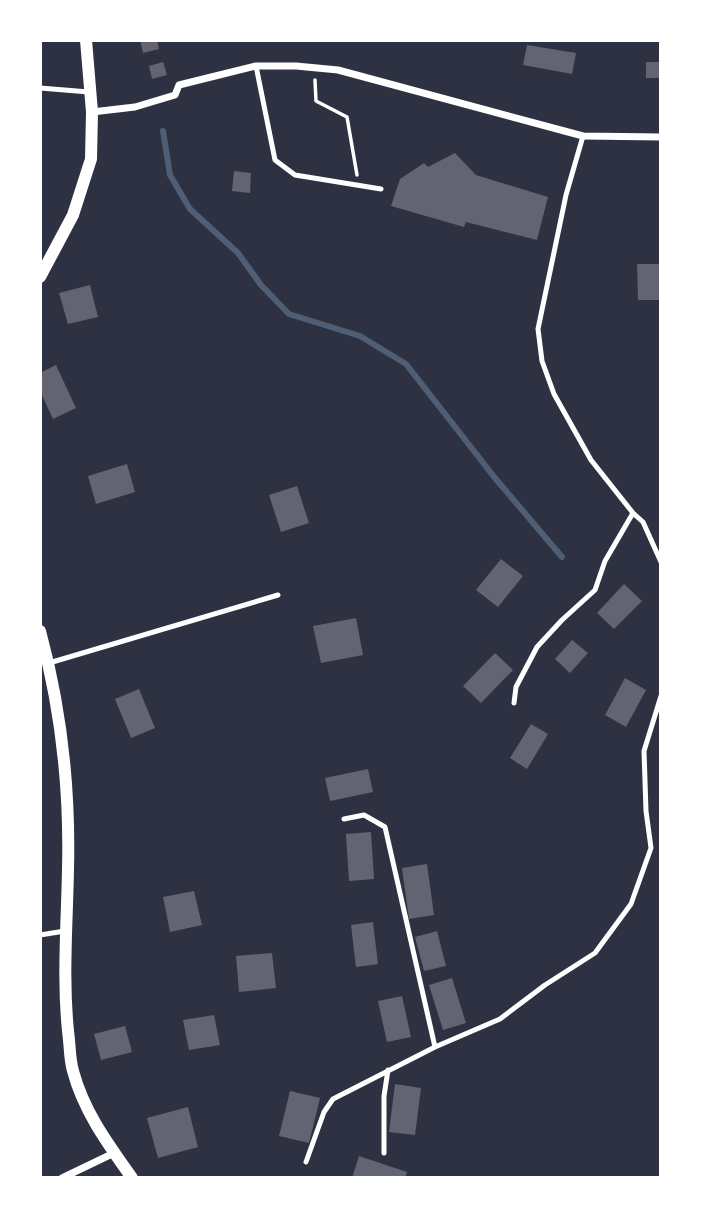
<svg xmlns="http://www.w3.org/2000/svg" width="701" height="1218" viewBox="0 0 701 1218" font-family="Lora,serif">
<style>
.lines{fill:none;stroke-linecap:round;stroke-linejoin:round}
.stream{stroke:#4f5d75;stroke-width:6}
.building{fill:#626471}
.path{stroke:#fff;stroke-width:3.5}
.service{stroke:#fff;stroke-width:5}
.minor{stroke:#fff;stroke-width:7}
.tertiary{stroke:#fff;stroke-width:12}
</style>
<rect width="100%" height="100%" fill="#2d3142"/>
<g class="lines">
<!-- stream -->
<path class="stream" d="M163 131 170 175 190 209 238 253 261 285 289 314 360 336 406 364 495 478 562 557"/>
</g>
<!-- building -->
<path class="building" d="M140 40H157L159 49 143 53Z
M527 45 576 53 572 74 523 65Z
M163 62 167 75 152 79 149 66Z
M646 62H661V78H646Z
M455 153 476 175 548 197 537 240 466 222 464 227 391 206 400 179 424 163 428 167Z
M234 171 251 173 250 193 232 191Z
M637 264H661V300H638Z
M90 285 98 317 68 324 59 293Z
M56 365 76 408 53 419 40 391V373Z
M127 464 135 492 96 504 88 476Z
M297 486 309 523 281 532 269 495Z
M501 559 523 576 498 607 476 590Z
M624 584 642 601 614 629 597 613Z
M356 618 363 655 321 663 313 626Z
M572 640 588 653 570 673 555 659Z
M495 653 513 670 481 703 463 686Z
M625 678 646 690 626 727 605 715Z
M139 689 155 728 131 738 115 699Z
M531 724 548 734 527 769 510 758Z
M368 769 373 792 330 801 325 778Z
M371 832 374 879 349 881 346 834Z
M427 864 434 915 409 919 402 868Z
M194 891 202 925 170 932 163 897Z
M373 922 378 964 356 967 351 925Z
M437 931 446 966 424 971 415 937Z
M272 953 276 988 239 992 236 956Z
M452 978 466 1023 443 1030 429 985Z
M402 996 411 1037 387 1042 378 1001Z
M214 1015 220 1045 189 1050 183 1020Z
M125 1026 132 1052 101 1060 94 1034Z
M395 1084 421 1088 415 1135 389 1132Z
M290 1091 320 1098 309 1143 279 1136Z
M188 1107 198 1147 158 1158 147 1118Z
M359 1156 407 1172 405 1178H352Z"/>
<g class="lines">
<!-- path -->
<path class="path" d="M315 80 316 101 347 117 357 175"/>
<!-- service -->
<path class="service" d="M256 66 275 160 295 175 381 189
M40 88 89 92
M583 136 566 195 538 329 542 361 554 394 591 460 633 513 643 522 661 562
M49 663 278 595
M514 703 516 687 537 647 562 620 595 590 605 561 633 513
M344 819 364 815 385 827 435 1047
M40 935 65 931
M384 1153V1096L388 1070
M306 1162 324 1112 333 1099 435 1047 500 1019 545 985 595 953 631 904 651 848 646 811 644 751 661 696"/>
<!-- minor -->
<path class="minor" d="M92 112 135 107 175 95 179 85 256 66H296L338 70 583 136 661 137
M62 1178 114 1153"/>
<!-- tertiary -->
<path class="tertiary" d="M40 277 73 215 91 159 92 112 86 40
M40 631C61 708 70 789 68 869 67 926 62 983 69 1040 70 1050 70 1061 73 1071 84 1112 108 1144 132 1178"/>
</g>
<!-- border -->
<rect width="701" height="1218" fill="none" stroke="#ffffff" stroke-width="84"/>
</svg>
